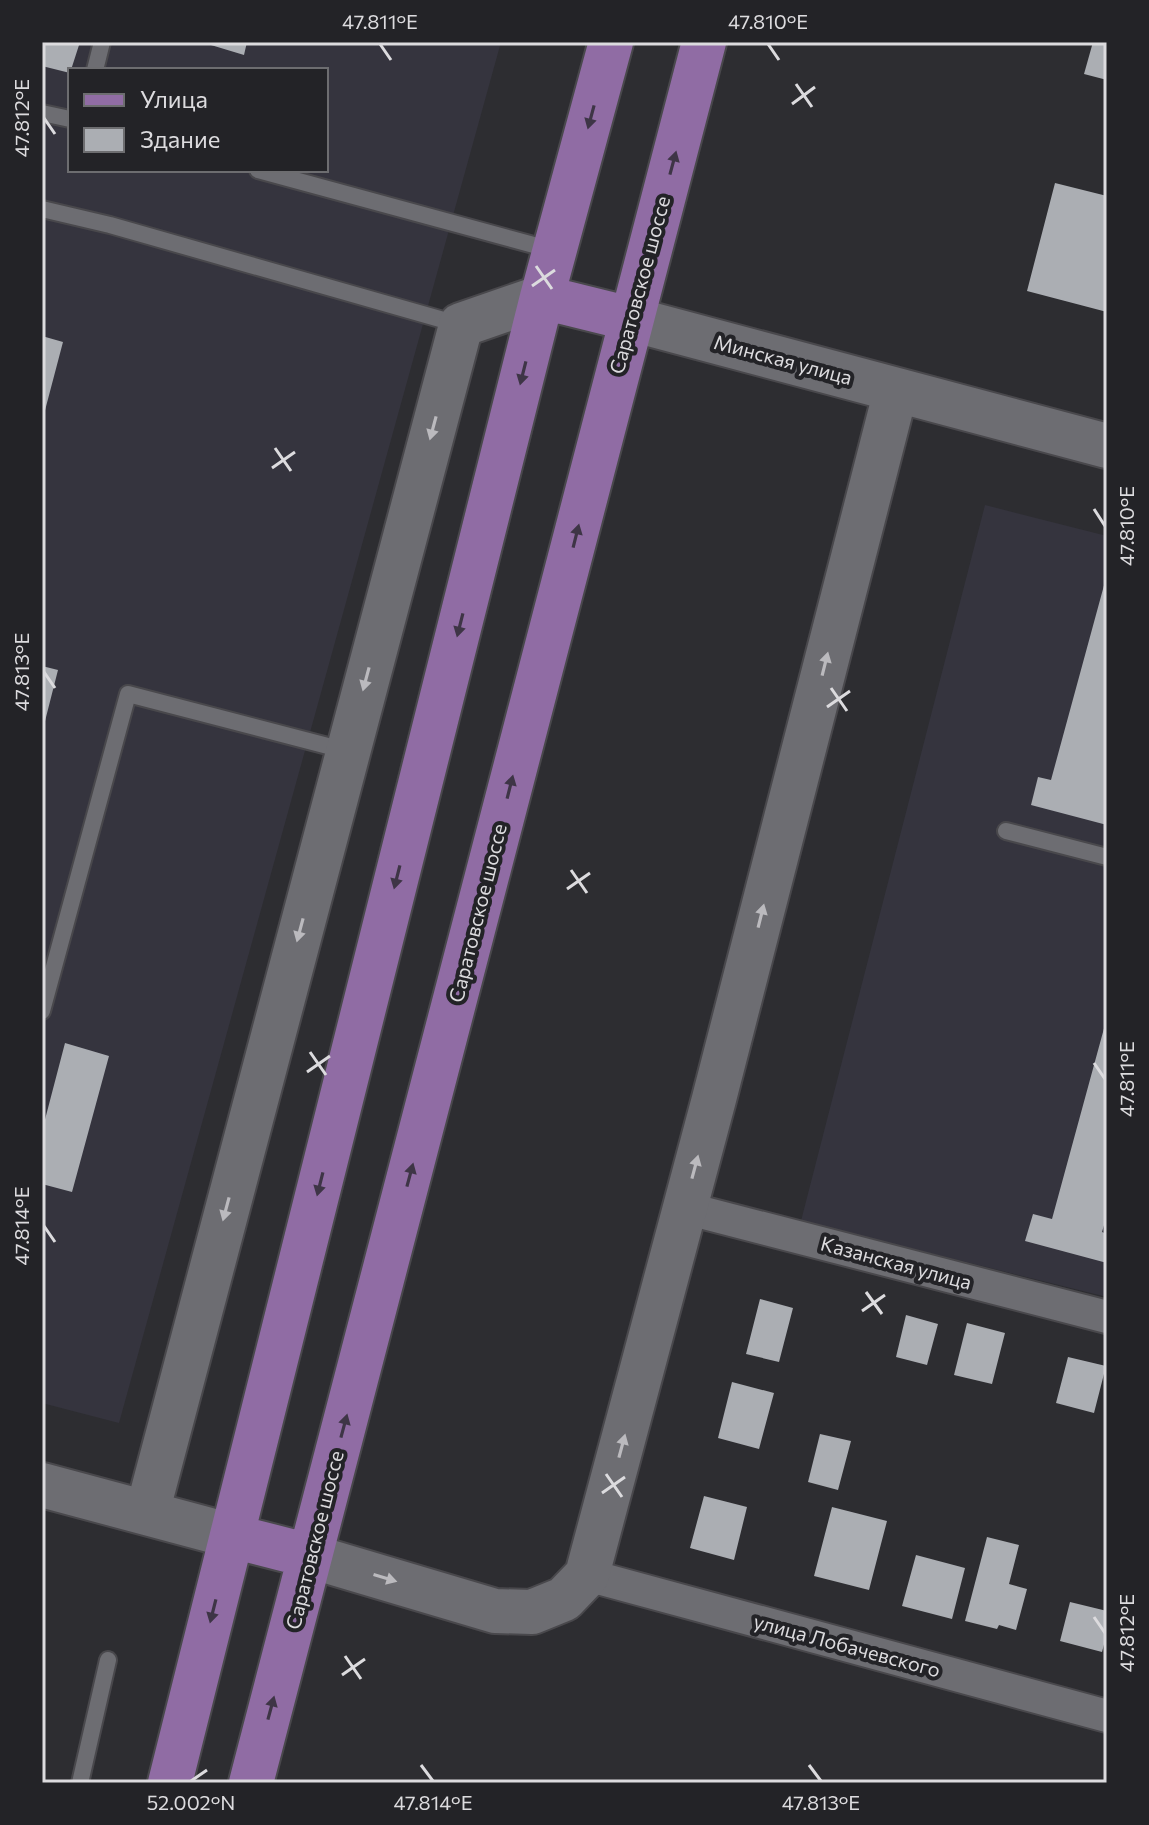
<svg xmlns="http://www.w3.org/2000/svg" width="1149" height="1825" viewBox="0 0 1149 1825" font-family="Commissioner,sans-serif">
<style>
.built{fill:#35343e;fill-rule:evenodd}
.building{fill:#abaeb3}
.lines{fill:none;stroke-linecap:round;stroke-linejoin:round}
.service-casing{stroke:#49484c;stroke-width:20}
.minor-casing{stroke:#49484c;stroke-width:36}
.secondary-casing{stroke:#49484c;stroke-width:48}
.primary-casing{stroke:#49484c;stroke-width:48}
.service{stroke:#6d6d72;stroke-width:16}
.minor{stroke:#6d6d72;stroke-width:32}
.secondary{stroke:#6d6d72;stroke-width:44}
.primary{stroke:#906ca4;stroke-width:44}
.oneway{fill:#3e3546}
.oneway2{fill:#bbbabe}
.ticks{fill:none;stroke:#dcdbde;stroke-width:3}
.labels{text-anchor:middle;stroke-width:8;stroke-linejoin:round;paint-order:stroke}
.street-label{font-size:20px;fill:#dcdbde;stroke:#232327}
.neatline{fill:none;stroke:#dcdbde;stroke-width:3}
.ticks-label{font-size:20px;text-anchor:middle;fill:#dcdbde}
</style>
<rect width="100%" height="100%" fill="#2d2d31"/>
<!-- built -->
<path class="built" d="M42 42H501L119 1423 42 1403ZM70 70H326V170H70Z
M985 505 1107 536V1297L801 1221Z"/>
<!-- building -->
<path class="building" d="M42 42H80L70 73 42 66Z
M201 42H247L244 55Z
M1093 42H1107V80L1084 74Z
M1055 183 1107 196V312L1027 291Z
M42 336 63 342 43 418H42Z
M1106 578H1107V825L1031 805 1038 777 1051 780Z
M42 666 58 670 43 729H42Z
M1106 1021 1107 1215 1102 1232 1107 1234V1263L1025 1241 1033 1214 1052 1219Z
M65 1043 109 1056 72 1192 42 1184V1131Z
M760 1299 793 1308 779 1362 746 1354Z
M906 1315 938 1324 927 1365 896 1357Z
M967 1323 1005 1333 992 1384 954 1375Z
M1068 1357 1106 1366 1094 1413 1056 1403Z
M732 1382 774 1393 759 1449 718 1438Z
M820 1434 851 1441 838 1490 808 1482Z
M704 1496 747 1507 734 1560 690 1548Z
M832 1507 887 1521 869 1590 814 1576Z
M987 1537 1019 1545 1009 1584 1027 1589 1016 1630 999 1625 997 1629 965 1621Z
M916 1555 965 1568 952 1619 902 1606Z
M1070 1602 1107 1611V1633L1102 1652 1060 1641Z"/>
<g class="lines">
<!-- service casing -->
<g class="service-casing">
<path id="service" d="M95 70 102 42
M42 113 70 119
M258 170 552 250
M42 209 110 225 461 325
M1006 831 1107 857
M42 1011 128 694 347 751
M80 1783 108 1660"/>
</g>
<!-- minor casing -->
<g class="minor-casing">
<path id="minor" d="M685 1208 1107 1317
M587 1575 1107 1716"/>
</g>
<!-- secondary casing -->
<g class="secondary-casing">
<path id="secondary" d="M631 319 1107 446
M42 1485 232 1536
M147 1513 461 325 542 297
M310 1556 495 1611 532 1612 564 1599 587 1575 714 1099 896 390"/>
</g>
<!-- primary casing -->
<g class="primary-casing">
<path id="primary" d="M542 297 631 319
M232 1536 310 1556
M170 1783 542 297 611 42
M251 1783 704 42"/>
</g>
<!-- service -->
<use href="#service" class="service"/>
<!-- minor -->
<use href="#minor" class="minor"/>
<!-- secondary -->
<use href="#secondary" class="secondary"/>
<!-- primary -->
<use href="#primary" class="primary"/>
</g>
<!-- one-way arrows -->
<defs><path id="oneway-solid" d="M-6-.8H1V-3.2L6.5 0L1 3.2V.8H-6Z" transform="scale(2)"/></defs>
<g class="oneway">
<use href="#oneway-solid" transform="translate(591 117) rotate(105)"/>
<use href="#oneway-solid" transform="translate(673 163) rotate(-75)"/>
<use href="#oneway-solid" transform="translate(523 373) rotate(104)"/>
<use href="#oneway-solid" transform="translate(576 536) rotate(-76)"/>
<use href="#oneway-solid" transform="translate(460 625) rotate(104)"/>
<use href="#oneway-solid" transform="translate(510 787) rotate(-76)"/>
<use href="#oneway-solid" transform="translate(397 877) rotate(104)"/>
<use href="#oneway-solid" transform="translate(410 1175) rotate(-75)"/>
<use href="#oneway-solid" transform="translate(320 1184) rotate(104)"/>
<use href="#oneway-solid" transform="translate(344 1426) rotate(-75)"/>
<use href="#oneway-solid" transform="translate(213 1611) rotate(104)"/>
<use href="#oneway-solid" transform="translate(271 1708) rotate(-75)"/>
</g>
<g class="oneway2">
<use href="#oneway-solid" transform="translate(433 428) rotate(105)"/>
<use href="#oneway-solid" transform="translate(825 664) rotate(-76)"/>
<use href="#oneway-solid" transform="translate(366 679) rotate(105)"/>
<use href="#oneway-solid" transform="translate(761 916) rotate(-76)"/>
<use href="#oneway-solid" transform="translate(300 930) rotate(105)"/>
<use href="#oneway-solid" transform="translate(695 1167) rotate(-75)"/>
<use href="#oneway-solid" transform="translate(226 1209) rotate(105)"/>
<use href="#oneway-solid" transform="translate(622 1446) rotate(-75)"/>
<use href="#oneway-solid" transform="translate(385 1578) rotate(17)"/>
</g>
<!-- ticks -->
<path class="ticks" d="M380 44 391 60M768 44 779 60M796 84 812 107M792 104 815 87M44 118 55 134M536 266 552 289M532 286 555 270M275 448 291 471M272 468 295 452M1094 509 1105 526M44 672 55 688M831 688 847 711M827 707 850 691M571 870 587 893M567 889 590 873M310 1052 326 1075M1094 1063 1105 1079M307 1072 330 1056M44 1226 55 1242M866 1292 882 1314M862 1311 885 1295M606 1474 622 1497M602 1493 625 1477M1094 1617 1105 1633M345 1656 361 1679M342 1675 365 1659M421 1765 433 1781M809 1765 821 1781M191 1781 207 1770"/>
<g class="labels">
<!-- street labels -->
<g class="street-label">
<text transform="translate(640 285) rotate(-75)" y="7">Саратовское шоссе</text>
<text transform="translate(783 360) rotate(15)" y="7">Минская улица</text>
<text transform="translate(478 913) rotate(-76)" y="7">Саратовское шоссе</text>
<text transform="translate(896 1263) rotate(15)" y="7">Казанская улица</text>
<text transform="translate(315 1540) rotate(-76)" y="7">Саратовское шоссе</text>
<text transform="translate(847 1646) rotate(15)" y="7">улица Лобачевского</text>
</g>
</g>
<!-- border -->
<rect width="1149" height="1825" fill="none" stroke="#232327" stroke-width="88"/>
<!-- legend -->
<rect x="68" y="68" width="260" height="104" fill="#232327" stroke="#6d6d70" stroke-width="2"/>
<rect x="84" y="94" width="40" height="12" fill="#906ca4" stroke="#6d6d70" stroke-width="2"/>
<text x="140" y="108" font-size="24" fill="#dcdbde">Улица</text>
<rect x="84" y="128" width="40" height="24" fill="#abaeb3" stroke="#6d6d70" stroke-width="2"/>
<text x="140" y="148" font-size="24" fill="#dcdbde">Здание</text>
<rect x="44" y="44" width="1061" height="1737" class="neatline"/>
<g class="ticks-label">
<text x="380" y="29">47.811°E</text>
<text x="768" y="29">47.810°E</text>
<text transform="translate(22 118) rotate(-90)" y="7">47.812°E</text>
<text transform="translate(1127 526) rotate(-90)" y="7">47.810°E</text>
<text transform="translate(22 672) rotate(-90)" y="7">47.813°E</text>
<text transform="translate(1127 1079) rotate(-90)" y="7">47.811°E</text>
<text transform="translate(22 1226) rotate(-90)" y="7">47.814°E</text>
<text transform="translate(1127 1633) rotate(-90)" y="7">47.812°E</text>
<text x="191" y="1810">52.002°N</text>
<text x="433" y="1810">47.814°E</text>
<text x="821" y="1810">47.813°E</text>
</g>
</svg>
